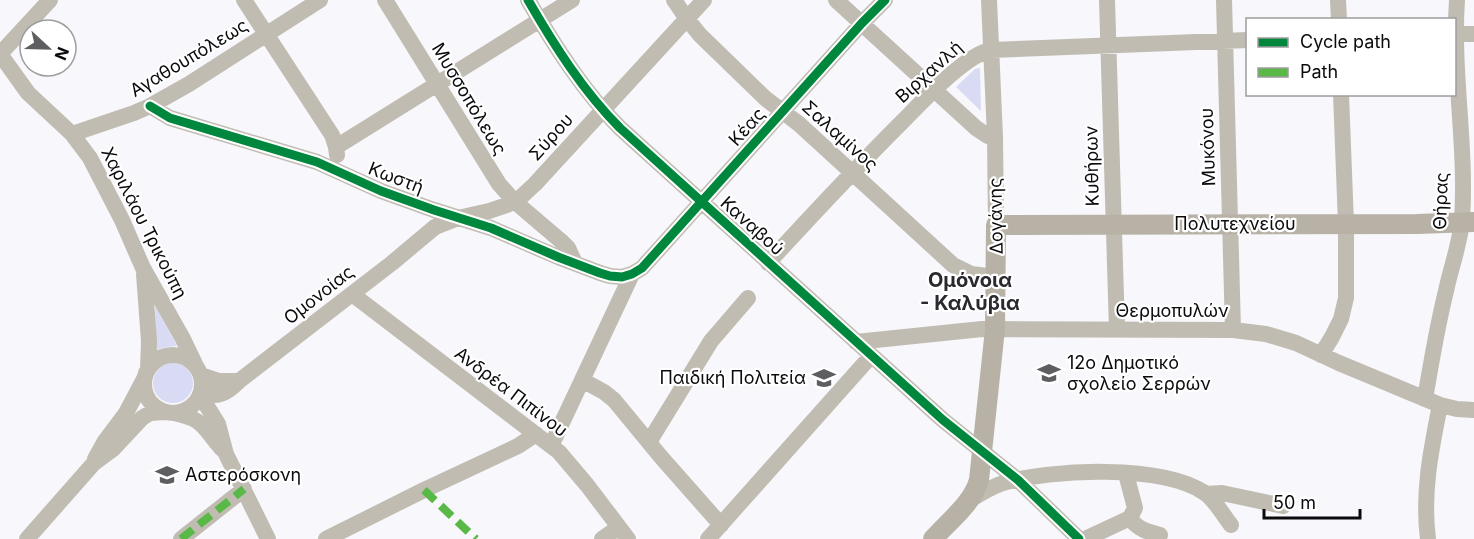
<svg xmlns="http://www.w3.org/2000/svg" width="1474" height="539" viewBox="0 0 1474 539" font-family="Inter,sans-serif">
<style>
.green{fill:#d9daf3}
.lines{fill:none;stroke-linecap:round;stroke-linejoin:round}
.minor{stroke:#c1bcb1;stroke-width:16}
.major{stroke:#b8b2a6;stroke-width:20}
.quiet{stroke:#58b947;stroke-width:8;stroke-dasharray:15 8;stroke-linecap:butt}
.cycleway-casing{stroke:#fff;stroke-width:13}
.cycleway{stroke:#00873e;stroke-width:9}
.labels{text-anchor:middle;stroke-width:4.5;stroke-linejoin:round;paint-order:stroke}
.street-label{font-size:18px;fill:#0b0b0e;stroke:#fff}
.poi-label{font-size:18px;fill:#0b0b0e;stroke:#fff;text-anchor:start}
.neighbourhood-label{font-size:20px;font-weight:bold;fill:#29292f;stroke:#fff}
</style>
<rect width="100%" height="100%" fill="#f7f7fc"/>
<!-- green -->
<path class="green" d="M980 68 981 111 956 87 975 69Z
M155 305 177 346 167 347 156 350Z
M153 383a20 20 0 1 1 40 0a20 20 0 1 1-40 0Z"/>
<g class="lines">
<!-- minor -->
<path class="minor" d="M244 0 332 135 336 147 337 155
M385 0 499 184 514 201 561 241 568 248 575 263
M528 0C554 45 583 91 620 128L943 420 1018 480 1079 539
M674 0 687 19 700 35 766 99 799 124 953 265 971 274 996 277
M836 0 976 128 988 136 995 137
M989 0 995 137 996 225
M1107 0 1117 330
M1224 0 1233 330
M1338 0 1339 20
M1454 34H1474
M0 54 28 93 72 134 90 158 122 220 143 268 183 339 195 364
M0 54 50 0
M150 106 170 118 317 162 381 191 434 210 491 228 558 257 600 273 610 276 622 277 632 274 642 268 862 23 885 0
M72 134 134 113 150 106 189 84 320 0
M336 147 572 0
M768 263C812 215 856 168 902 122 921 103 966 54 991 50L1248 40
M144 274 149 341 148 370
M352 294 559 452 587 485 628 539
M856 342 982 329 1233 330 1266 334 1296 343 1339 363 1440 405 1457 409 1474 410
M144 384a29 29 0 1 1 58 0a29 29 0 1 1-58 0Z
M1321 355 1332 337 1341 319 1346 298V224L1341 94
M201 375 219 381H239
M582 380 604 392 614 400 661 457 721 525
M202 391C217 400 228 392 239 381L392 263 435 227 458 218 489 211 507 205 521 197 535 184 704 0
M200 395 218 424 226 454 268 539
M1425 399C1431 363 1437 327 1446 291 1451 267 1460 244 1462 220 1467 147 1452 73 1457 0
M174 413C206 420 202 427 222 449
M649 442 711 341 748 298
M551 446 632 274
M95 459 105 441 126 413 144 379
M1206 494 1222 493 1283 506
M970 500C980 494 991 487 1003 483 1051 469 1162 464 1205 493 1215 500 1223 515 1231 525
M1130 518C1137 529 1148 532 1160 535
M27 539 94 463 113 449 142 418 150 413 165 412
M181 539 244 489
M326 539 424 490 518 446 536 434
M602 539 619 527
M708 539 871 356
M1085 539 1130 518 1135 508 1126 474
M1428 539C1422 493 1431 450 1440 405"/>
<!-- major -->
<path class="major" d="M933 539C949 521 973 503 979 480L995 329 996 225 1417 224 1474 222"/>
<!-- quiet -->
<path class="quiet" d="M424 490 476 539
M181 539 244 489"/>
<!-- cycleway casing -->
<g class="cycleway-casing">
<path id="cycleway" d="M528 0C554 45 583 91 620 128L943 420 1018 480 1079 539
M150 106 170 118 317 162 381 191 434 210 491 228 558 257 600 273 610 276 622 277 632 274 642 268 862 23 885 0"/>
</g>
<!-- cycleway -->
<use href="#cycleway" class="cycleway"/>
</g>
<!-- icons -->
<defs>
<g id="school-bare" transform="scale(1.8)"><path d="M0-5L7-2L0 1L-7-2ZM-4 1L0 2.5L4 1V4Q0 6-4 4Z" fill="#5e5e61" stroke="#fff" stroke-width="2.5" paint-order="stroke"/></g>
</defs>
<g fill-rule="evenodd">
<use href="#school-bare" x="1049" y="373"/>
<use href="#school-bare" x="824" y="378"/>
<use href="#school-bare" x="167" y="475"/>
</g>
<g class="labels">
<!-- street labels -->
<g class="street-label">
<text transform="translate(189 58) rotate(-31)" y="6">Αγαθουπόλεως</text>
<text transform="translate(929 72) rotate(-42)" y="6">Βιρχανλή</text>
<text transform="translate(469 99) rotate(59)" y="6">Μυσσοπόλεως</text>
<text transform="translate(747 127) rotate(-48)" y="6">Κέας</text>
<text transform="translate(840 136) rotate(42)" y="6">Σαλαμίνος</text>
<text transform="translate(551 137) rotate(-48)" y="6">Σύρου</text>
<text transform="translate(1208 147) rotate(-92)" y="6">Μυκόνου</text>
<text transform="translate(1092 166) rotate(-91)" y="6">Κυθήρων</text>
<text transform="translate(396 178) rotate(21)" y="6">Κωστή</text>
<text transform="translate(1441 201) rotate(-88)" y="6">Θήρας</text>
<text transform="translate(996 216) rotate(-91)" y="6">Δογάνης</text>
<text transform="translate(144 223) rotate(63)" y="6">Χαριλάου Τρικούπη</text>
<text x="1235" y="230">Πολυτεχνείου</text>
<text transform="translate(752 226) rotate(42)" y="6">Καναβού</text>
<text transform="translate(319 295) rotate(-38)" y="6">Ομονοίας</text>
<text x="1172" y="317">Θερμοπυλών</text>
<text transform="translate(511 392) rotate(37)" y="6">Ανδρέα Πιπίνου</text>
</g>
<!-- poi labels -->
<g class="poi-label">
<text x="1067" y="369">12ο Δημοτικό<tspan x="1067" dy="21">σχολείο Σερρών</tspan></text>
<text x="806" y="384" text-anchor="end">Παιδική Πολιτεία</text>
<text x="185" y="481">Αστερόσκονη</text>
</g>
<!-- neighbourhood labels -->
<g class="neighbourhood-label">
<text x="970" y="287">Ομόνοια<tspan x="970" dy="23">- Καλύβια</tspan></text>
</g>
</g>
<!-- legend -->
<rect x="1246" y="18" width="210" height="78" fill="#ffffff" stroke="#9d9d9f" stroke-width="1.5"/>
<rect x="1258" y="38" width="30" height="9" fill="#00873e" stroke="#9d9d9f" stroke-width="1.5"/>
<text x="1300" y="48" font-size="18" fill="#0b0b0e">Cycle path</text>
<rect x="1258" y="68" width="30" height="9" fill="#58b947" stroke="#9d9d9f" stroke-width="1.5"/>
<text x="1300" y="78" font-size="18" fill="#0b0b0e">Path</text>
<!-- north arrow -->
<g transform="translate(48 48) rotate(112)"><circle r="28" fill="#ffffff" stroke="#9d9d9f" stroke-width="1.5"/>
<path d="M0-4.5L10 22L0 15L-10 22Z" fill="#5e5e61"/>
<text y="-9" font-size="16" font-weight="bold" text-anchor="middle" fill="#0b0b0e">N</text>
</g>
<!-- scale -->
<path d="M1264 509v9h96v-9" fill="none" stroke="#0b0b0e" stroke-width="3"/>
<text x="1273" y="509" font-size="18" fill="#0b0b0e" stroke="#ffffff" stroke-width="4.5" paint-order="stroke">50 m</text>
</svg>
